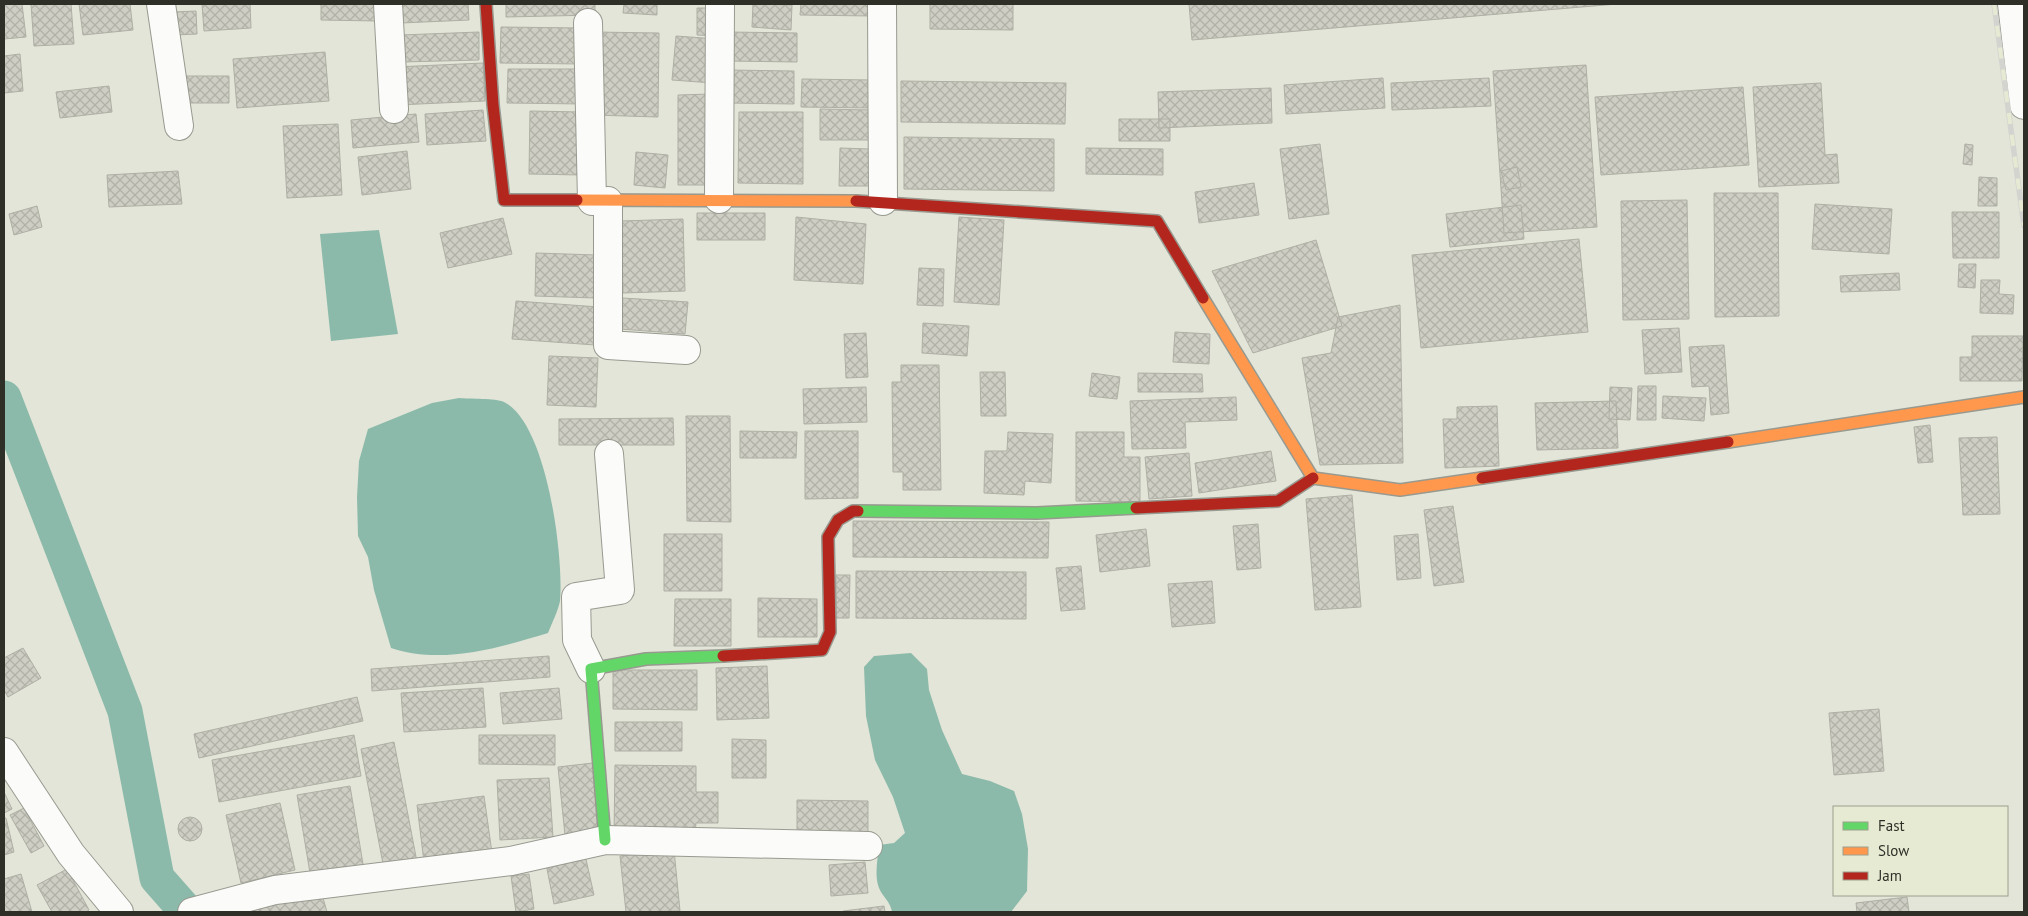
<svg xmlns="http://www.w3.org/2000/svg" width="2028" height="916" viewBox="0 0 2028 916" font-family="'PT Sans',sans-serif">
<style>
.water{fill:#8bbaaa}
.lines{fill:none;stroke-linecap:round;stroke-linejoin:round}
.canal{stroke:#8bbaaa;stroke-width:35}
.building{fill:url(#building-cross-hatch);stroke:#afafa5}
.street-casing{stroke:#989a90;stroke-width:30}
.fast-casing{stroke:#989a90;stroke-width:14}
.slow-casing{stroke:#989a90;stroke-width:14}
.jam-casing{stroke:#989a90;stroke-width:14}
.street{stroke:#fbfbf9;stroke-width:28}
.fast{stroke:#63d668;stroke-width:11}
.slow{stroke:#ff974d;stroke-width:11}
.jam{stroke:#b3261e;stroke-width:11}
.rail-casing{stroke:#d3d4d0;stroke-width:5.5}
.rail{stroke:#e6ead3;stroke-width:4;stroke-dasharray:11;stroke-linecap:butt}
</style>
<defs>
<pattern id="building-cross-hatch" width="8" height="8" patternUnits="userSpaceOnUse" patternTransform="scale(1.25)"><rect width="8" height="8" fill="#cfcec4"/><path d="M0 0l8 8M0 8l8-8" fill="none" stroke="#b2b1a8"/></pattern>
</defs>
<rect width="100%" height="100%" fill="#e2e5d8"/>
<!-- water -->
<path class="water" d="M379 230 398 334 331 341 320 234Z
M459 398C470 399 495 398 504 402 547 423 564 557 560 601 558 611 552 623 548 633 498 648 442 665 391 648L374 590 368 557 358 536 357 497 359 461 368 429 432 403Z
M911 653 927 669 929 690 942 730 962 774 990 781 1014 791 1022 814 1028 849 1027 891 1011 912H892C890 902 886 900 881 892 873 879 878 859 879 845L894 843 905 833 893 797 875 760 866 716 864 667 874 656Z"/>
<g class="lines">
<!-- canal -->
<path class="canal" d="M4 398 125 711 157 878 187 912"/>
</g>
<!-- building -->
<path class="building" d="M4 4H22L26 37 4 39Z
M31 4H71L74 44 34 46Z
M79 4H130L133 30 83 35Z
M202 4H250L251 28 204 31Z
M321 4H377V21L321 20Z
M400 4H468L469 20 401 23Z
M506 4H595V15L506 17Z
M624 4H657V15L623 13Z
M753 4 792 5 791 30 752 27Z
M801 4H871V16L800 15Z
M930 4H1013V30L930 29Z
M1189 4H1617L1192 40Z
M697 8H717V36L697 35Z
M196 11 197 34 175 35 173 12Z
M501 27 580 28V64L500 63Z
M479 32V60L402 62 401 35Z
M594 32 659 33 658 117 593 115Z
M728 32 797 33V62L728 61Z
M676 36 717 39 713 83 672 80Z
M325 52 329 101 237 108 233 59Z
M20 54 23 91 4 93V56Z
M483 63 485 101 397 105 395 67Z
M1586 65 1597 227 1504 233 1493 71Z
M508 69H583V104L507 103Z
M728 70 794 71V104L728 103Z
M182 76H229V103H183Z
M1383 78 1385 108 1286 114 1284 85Z
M1489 78 1491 106 1392 110 1391 83Z
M802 79 871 80V108L801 107Z
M901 81 1066 83 1065 124 901 122Z
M1821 83 1825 155 1837 154 1839 183 1759 187 1753 87Z
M109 86 112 112 60 118 56 92Z
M1743 87 1749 165 1601 175 1595 97Z
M1271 88 1272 123 1159 128 1158 92Z
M711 94V185H678V95Z
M820 109 871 110 870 140H820Z
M483 110 486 141 427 145 425 114Z
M530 111 582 112V175L529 174Z
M739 112H803V184L738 183Z
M416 114 419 142 353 148 351 120Z
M1119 119H1170V141H1119Z
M338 124 342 195 287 198 283 126Z
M904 137 1054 139V191L904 189Z
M1320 144 1329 214 1289 219 1280 149Z
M1965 144 1973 145 1972 165 1963 164Z
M840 148 869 149V186H839Z
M1086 148 1163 149V175L1086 174Z
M407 151 411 189 362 195 358 157Z
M636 152 668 155 665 188 634 185Z
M1517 167 1521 187 1506 190 1501 171Z
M178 171 182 204 109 207 107 175Z
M1979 177 1997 178V206H1978Z
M1254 183 1259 215 1199 223 1195 192Z
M1714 193H1778L1779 316 1715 317Z
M1687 200 1689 319 1623 320 1621 201Z
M1815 204 1892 209 1889 254 1812 249Z
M1521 205 1524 239 1450 247 1446 214Z
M37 206 42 227 14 235 9 214Z
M1952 212H1999V258H1953Z
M697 213H765V240H697Z
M796 217 866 224 863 284 794 280Z
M959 217 1004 220 999 305 954 302Z
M503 218 512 254 448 268 440 233Z
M683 219 685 291 623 293 621 221Z
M1579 239 1588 332 1421 348 1412 255Z
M1316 240 1342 326 1253 353 1212 271Z
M536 253 596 255 595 298 535 296Z
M1959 264H1976L1975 288 1958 287Z
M919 268 944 269 943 306 917 305Z
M1899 273 1900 290 1841 292 1840 276Z
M1981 280H2000L1999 294 2014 295 2013 314 1980 313Z
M623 298 688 302 685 334 620 329Z
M516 301 599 307 595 345 512 339Z
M1400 305 1403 463 1320 465 1302 358 1331 353 1338 317Z
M923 323 969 326 967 356 922 353Z
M1679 328 1682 372 1645 374 1642 330Z
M1175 332 1210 334 1209 364 1173 362Z
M866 333 868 377 846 378 844 334Z
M1972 336H2023L2022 381H1960V357H1972Z
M1724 345 1729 413 1711 415 1709 386 1692 387 1689 347Z
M549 356 598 358 596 407 547 405Z
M901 365H939L941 490H903V472H893L892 382H901Z
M980 372H1005L1006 416H981Z
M1092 373 1120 377 1117 399 1089 396Z
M1138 373 1202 374 1203 392H1138Z
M1638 386H1656V420H1637Z
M866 387 867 422 804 424 803 389Z
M1610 387 1632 388 1630 420 1609 419Z
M1663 396 1706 398 1704 421 1662 418Z
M1236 397 1237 420 1185 422 1186 448 1132 449 1130 401Z
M1616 401 1618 448 1537 450 1535 403Z
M1497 406 1499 466 1445 468 1443 419H1457V407Z
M686 416H730L731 522 687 521Z
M673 418 674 445H559V419Z
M1930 425 1933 462 1918 463 1914 427Z
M740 431 797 432 796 458H740Z
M805 431H858V498L805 499Z
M1008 432 1053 434 1051 483 1025 481 1024 495 984 493 985 451H1007Z
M1076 432H1124V457H1140V502L1076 501Z
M1997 437 2000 514 1963 515 1959 438Z
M1271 451 1276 481 1199 493 1195 463Z
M1189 453 1192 496 1149 499 1145 457Z
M1352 495 1361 607 1315 610 1306 499Z
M1453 506 1464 582 1434 586 1424 510Z
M853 521 1049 522 1048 558 853 557Z
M1258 524 1261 568 1237 570 1233 526Z
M1146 529 1150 566 1100 572 1096 535Z
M664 534H722V591H664Z
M1418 534 1421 578 1397 580 1394 536Z
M1081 566 1085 609 1061 611 1056 568Z
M856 571 1026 572V619L856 618Z
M836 575H850L849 618H836Z
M1212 581 1215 623 1172 627 1168 584Z
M758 598 817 599V637H758Z
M675 599H731V646H674Z
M23 648 41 678 8 697 4 690V658Z
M549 656 550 677 372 691 371 669Z
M767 666 769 718 717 720 716 668Z
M613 670H697V710L613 709Z
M483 688 486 727 404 732 401 693Z
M559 688 562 719 503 724 500 693Z
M357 697 363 721 199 758 194 734Z
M1879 709 1884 771 1834 775 1829 713Z
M615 722H682V751H615Z
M354 735 361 776 219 802 212 760Z
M479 735H555V765L479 764Z
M732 739 766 740V778H732Z
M394 742 417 862 384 869 361 749Z
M593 763 600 832 565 835 558 767Z
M615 765 696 766V792H718V823H696L695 835H614Z
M549 778 553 837 500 840 497 780Z
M350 786 364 870 311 879 297 795Z
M4 792 12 809 4 813Z
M484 796 492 853 424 862 417 805Z
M797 800 868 801V836L797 835Z
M280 803 295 870 241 883 226 815Z
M24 808 44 846 31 853 10 815Z
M178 829a12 12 0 1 1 24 0a12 12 0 1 1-24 0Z
M4 818H6L14 852 4 855Z
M674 850 680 911 626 912 620 856Z
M585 855 594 895 554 904 546 864Z
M865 862 868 893 831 896 829 865Z
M67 869 89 910 86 912H52L37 885Z
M21 874 32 912H4V879Z
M529 874 534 909 516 912 511 876Z
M321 891 327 912H254V910Z
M1907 897 1909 912H1857L1856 903Z
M884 906 885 912H844L843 911Z"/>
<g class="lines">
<!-- street casing -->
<g class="street-casing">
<path id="street" d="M161 4 179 126
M388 4 394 109
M882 4 883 201
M2012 4 2024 105
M588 23 592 201
M719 199 720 4
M608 201V345L686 350
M591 669 577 640 576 597 620 590 609 454
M4 752 71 854 119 912
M192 912 275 890 511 861 605 840 868 846"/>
</g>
<!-- fast casing -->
<g class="fast-casing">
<path id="fast" d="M858 511 1037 513 1136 508
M605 840 591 669 646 659 723 656"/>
</g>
<!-- slow casing -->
<g class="slow-casing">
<path id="slow" d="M577 200 856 201
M1203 298 1313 478 1400 490 1482 478
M1728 442 2024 397"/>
</g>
<!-- jam casing -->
<g class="jam-casing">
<path id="jam" d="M486 4 493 105 504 200H577
M856 201 1157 221 1203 298
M1482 478 1728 442
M1136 508 1278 501 1313 478
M723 656 822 650 830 632 828 537 838 520 853 511H858"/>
</g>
<!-- street -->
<use href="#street" class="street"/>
<!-- fast -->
<use href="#fast" class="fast"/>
<!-- slow -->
<use href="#slow" class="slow"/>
<!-- jam -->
<use href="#jam" class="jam"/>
<!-- rail casing -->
<g class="rail-casing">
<path id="rail" d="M1994 4 2024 226"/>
</g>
<!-- rail -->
<use href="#rail" class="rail"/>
</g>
<!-- border -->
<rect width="2028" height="916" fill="none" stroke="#2e3027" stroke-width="10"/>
<!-- legend -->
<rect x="1833" y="806" width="175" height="90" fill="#e6ead3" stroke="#9ca08e"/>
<rect x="1843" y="822" width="25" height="8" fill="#63d668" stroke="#9ca08e"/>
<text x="1878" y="831" font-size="15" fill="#2e3027">Fast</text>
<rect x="1843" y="847" width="25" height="8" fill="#ff974d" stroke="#9ca08e"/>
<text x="1878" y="856" font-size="15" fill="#2e3027">Slow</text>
<rect x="1843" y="872" width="25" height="8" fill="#b3261e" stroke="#9ca08e"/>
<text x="1878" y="881" font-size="15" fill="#2e3027">Jam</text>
</svg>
